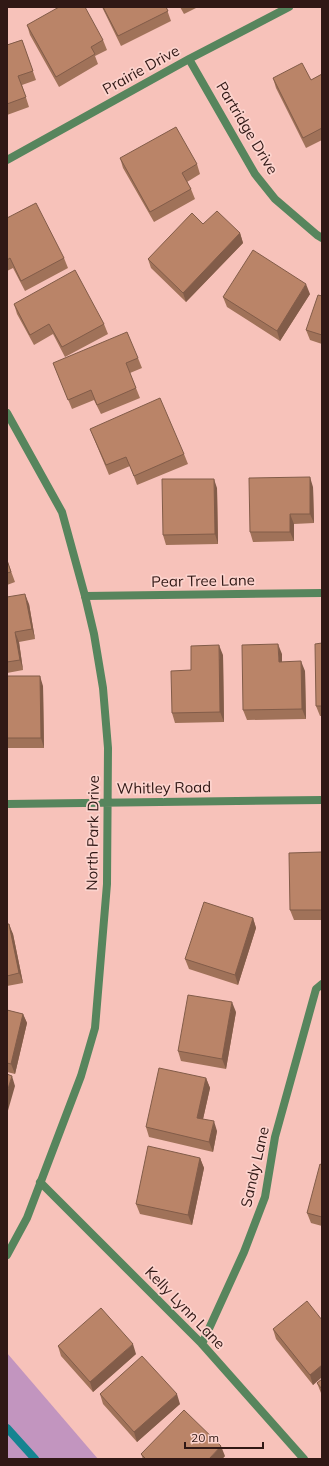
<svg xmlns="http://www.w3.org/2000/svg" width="329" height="1466" viewBox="0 0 329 1466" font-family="Mulish,sans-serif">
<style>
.green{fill:#c295bf}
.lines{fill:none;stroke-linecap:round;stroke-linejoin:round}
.stream{stroke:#158491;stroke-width:8}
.minor{stroke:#57855d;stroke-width:8}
.tertiary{stroke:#57855d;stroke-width:8}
.wall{fill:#a07259}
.shaded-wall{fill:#825c49}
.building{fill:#ba8468;stroke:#825c49}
.labels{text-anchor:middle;stroke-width:3.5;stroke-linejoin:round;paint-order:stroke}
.street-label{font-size:15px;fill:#301815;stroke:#fcd3cd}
</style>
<rect width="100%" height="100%" fill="#f7c2ba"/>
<!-- green -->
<path class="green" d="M7 1353 98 1459H7Z"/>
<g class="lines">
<!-- stream -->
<path class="stream" d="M7 1428 35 1459"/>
<!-- minor -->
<path class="minor" d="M189 59 255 174 275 199 317 235 322 238
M7 160 189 59 289 7
M85 596 322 593
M40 1182 202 1344 304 1459
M202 1344 244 1252 265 1197 275 1137 316 989 322 984"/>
<!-- tertiary -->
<path class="tertiary" d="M7 413 62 512 85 596 94 634 103 688 108 748 107 884 95 1028 81 1076 27 1218 7 1255
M7 804 322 800"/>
</g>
<!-- wall -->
<path class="wall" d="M102 7H166L171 21 121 46Z
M180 7H198L184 14Z
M27 25 103 40 107 50 95 56 98 64 59 87 30 35Z
M22 40 36 80 22 85 29 107 7 115V45Z
M322 74V140L306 148 276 88 273 78 311 80Z
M120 158 197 164 200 174 187 182 191 189 195 199 154 222 123 168Z
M7 218 64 258 68 268 25 291 13 268 7 271Z
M203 224 240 233 243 243 186 302 151 268 148 259Z
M310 294 280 341 227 307 223 297Z
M322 296V344L310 340 306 330Z
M14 304 104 324 108 334 65 357 53 334 34 345 17 314Z
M138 358 142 368 130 373 140 398 101 414 94 400 72 409 53 363Z
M90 429 184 454 188 464 137 485 130 466 109 475Z
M313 487 314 523 294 524V541L253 542 250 532Z
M217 488 218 544 166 545 163 535Z
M7 560 15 582 7 585Z
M7 597 29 604 35 639 19 642 23 670 7 673Z
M322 643V716H320L316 706Z
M282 654V662L305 671 306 719 247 720 243 710Z
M223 655 224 722 175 723 172 713Z
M7 676 43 686 44 748H7Z
M322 852V920H294L290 910Z
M253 918 256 928 238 985 189 969 185 959Z
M7 924 13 934 23 983 7 986Z
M7 1010 23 1014 27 1023 15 1074 7 1072Z
M236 1012 226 1069 181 1061 178 1051Z
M206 1078 210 1088 203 1119 217 1131 213 1152 149 1137 146 1127Z
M200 1158 204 1168 192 1225 140 1214 136 1204Z
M322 1165V1226L311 1223 307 1213Z
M322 1320V1377L313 1385 276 1339 273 1329Z
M58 1346 136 1354 93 1392 61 1356Z
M322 1379V1395L321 1393 317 1383Z
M100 1394 180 1404 137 1442 103 1404Z
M141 1454 225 1456 222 1459H143Z"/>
<!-- shaded-wall -->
<path class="shaded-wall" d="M240 233 243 243 186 302 183 293Z
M306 284 310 294 280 341 277 331Z
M310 477 313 487 314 523 310 514Z
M214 479 217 488 218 544 215 534Z
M290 514 294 524V541L290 532Z
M25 594 29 604 35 639 32 629Z
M15 632 19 642 23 670 20 660Z
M278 644 282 654V672L279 662Z
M219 645 223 655 224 722 220 712Z
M301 661 305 671 306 719 302 709Z
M40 676 43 686 44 748 41 738Z
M253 918 256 928 238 985 235 975Z
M9 924 13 934 23 983 19 973Z
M232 1002 236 1012 226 1069 222 1059Z
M23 1014 27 1023 15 1074 11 1064Z
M12 1076 15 1086 7 1114V1092Z
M206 1078 210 1088 201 1128 197 1118Z
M214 1121 217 1131 213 1152 209 1142Z
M200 1158 204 1168 192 1225 188 1215Z
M133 1344 136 1354 93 1392 90 1382Z
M322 1365V1377L313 1385 310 1375Z
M177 1394 180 1404 137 1442 134 1432Z
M221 1446 225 1456 222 1459H209Z"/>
<!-- building -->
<path class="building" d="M59 7H85L103 40 91 47 95 54 56 77 27 25Z
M103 7H166L168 11 118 36Z
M22 40 33 71 18 76 26 97 7 104V45Z
M302 63 311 80 322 74V128L303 138 273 78Z
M176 127 197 164 182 173 191 189 150 212 120 158Z
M36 203 64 258 21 281 10 258 7 260V218Z
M217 211 240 233 183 293 148 259 192 213 203 224Z
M253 250 306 284 277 331 223 297Z
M75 270 104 324 62 347 49 324 30 335 14 304Z
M318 295 322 296V335L306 330Z
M127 332 138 358 126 363 136 388 97 405 91 390 68 400 53 363Z
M160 398 184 454 134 476 126 457 106 465 90 429Z
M310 477V514H290V532H250L249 478Z
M162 479H214L215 534 163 535Z
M7 560 11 572 7 573Z
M25 594 32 629 15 632 20 660 7 662V597Z
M322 643V706H316L315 644Z
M278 644 279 662 301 661 302 709 243 710 242 645Z
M219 645 220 712 172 713 171 671 191 670V646Z
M7 676H40L41 738H7Z
M322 852V910H290L289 853Z
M204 902 253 918 235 975 185 959Z
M7 924H9L19 973 7 976Z
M188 995 232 1002 222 1059 178 1051Z
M7 1010 23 1014 11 1064 7 1063Z
M159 1068 206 1078 197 1118 214 1121 209 1142 146 1127Z
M7 1074 12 1076 7 1092Z
M148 1146 200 1158 188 1215 136 1204Z
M320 1164 322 1165V1217L307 1213Z
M307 1301 322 1320V1365L310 1375 273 1329Z
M101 1308 133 1344 90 1382 58 1346Z
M142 1356 177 1394 134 1432 100 1394Z
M322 1379V1389L317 1383Z
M184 1410 221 1446 209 1459H146L141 1454Z"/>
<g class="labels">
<!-- street labels -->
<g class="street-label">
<text transform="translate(141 70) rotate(-29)" y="5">Prairie Drive</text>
<text transform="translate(247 128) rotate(59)" y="5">Partridge Drive</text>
<text transform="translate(203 581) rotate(-1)" y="5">Pear Tree Lane</text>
<text transform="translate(164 788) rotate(-1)" y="5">Whitley Road</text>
<text transform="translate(93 833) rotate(-89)" y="5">North Park Drive</text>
<text transform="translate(255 1167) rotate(-77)" y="5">Sandy Lane</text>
<text transform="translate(185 1308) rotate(46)" y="5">Kelly Lynn Lane</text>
</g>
</g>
<!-- border -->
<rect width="329" height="1466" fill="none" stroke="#301815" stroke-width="16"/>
<!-- scale -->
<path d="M185 1442v6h78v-6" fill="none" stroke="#301815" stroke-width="2"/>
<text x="191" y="1442" font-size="12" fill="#301815" stroke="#fcd3cd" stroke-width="3" paint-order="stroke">20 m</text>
</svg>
